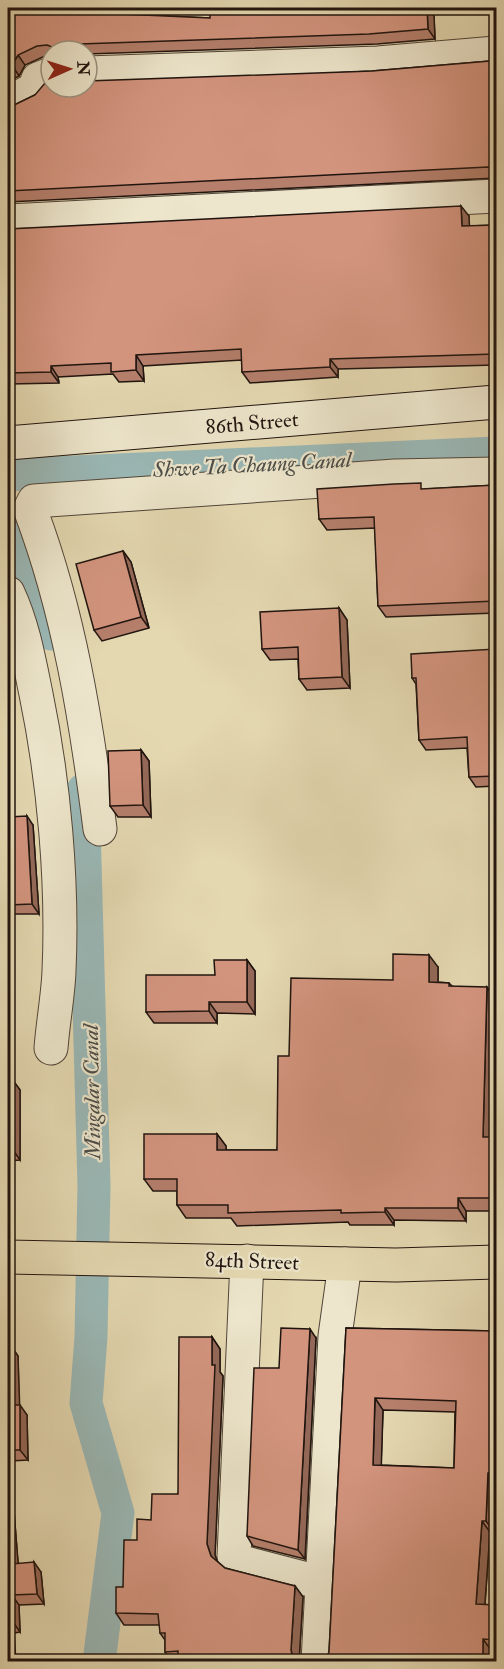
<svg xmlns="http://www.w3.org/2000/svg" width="504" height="1669" viewBox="0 0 504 1669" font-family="'IM FELL Double Pica',serif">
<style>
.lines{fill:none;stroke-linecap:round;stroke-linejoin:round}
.canal{stroke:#9ab8b6;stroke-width:33}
.minor-casing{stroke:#514538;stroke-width:35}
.secondary-casing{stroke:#20140f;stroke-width:35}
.primary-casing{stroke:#20140f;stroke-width:35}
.minor{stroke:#ede6cc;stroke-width:33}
.secondary{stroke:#ede6cc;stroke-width:33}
.primary{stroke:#e4d8b1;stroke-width:33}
.wall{fill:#b57f6c;stroke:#20140f;stroke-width:1.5;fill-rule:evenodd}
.shaded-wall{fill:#946858;stroke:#20140f;stroke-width:1.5}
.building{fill:#d3947e;stroke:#20140f;stroke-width:1.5;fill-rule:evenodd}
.labels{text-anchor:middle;stroke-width:4.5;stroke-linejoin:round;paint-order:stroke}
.street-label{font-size:21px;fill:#20140f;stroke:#ede6cc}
.water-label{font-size:22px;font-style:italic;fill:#4b4d49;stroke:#ede6cc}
</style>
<rect width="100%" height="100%" fill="#e4d8b1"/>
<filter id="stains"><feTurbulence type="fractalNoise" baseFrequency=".00333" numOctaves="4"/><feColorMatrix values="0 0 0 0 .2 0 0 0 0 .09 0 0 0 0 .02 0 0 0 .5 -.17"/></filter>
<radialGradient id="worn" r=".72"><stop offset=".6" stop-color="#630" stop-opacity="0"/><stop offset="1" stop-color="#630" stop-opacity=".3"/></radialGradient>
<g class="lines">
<!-- canal -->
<path class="canal" d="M8 475 496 453
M8 530 44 601 51 634
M83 790 94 1186 91 1337 86 1403 118 1513 99 1662"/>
<!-- minor casing -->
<g class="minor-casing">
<path id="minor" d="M87 73 378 63 496 53
M8 103 34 89 38 79 51 74
M8 221 496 196
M8 593C23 625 29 660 36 694 54 781 63 882 59 971 58 996 53 1022 51 1048
M100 829C86 719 69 612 30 509L34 501 395 476 496 474
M247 1261 234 1556 238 1561 322 1583
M318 1662 335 1336 345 1264"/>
</g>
<!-- secondary casing -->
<g class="secondary-casing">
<path id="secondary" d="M8 443 496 402"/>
</g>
<!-- primary casing -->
<g class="primary-casing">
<path id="primary" d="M8 1257 396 1265 496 1262"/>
</g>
<!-- minor -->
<use href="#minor" class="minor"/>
<!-- secondary -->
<use href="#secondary" class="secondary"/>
<!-- primary -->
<use href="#primary" class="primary"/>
</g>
<!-- wall -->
<path class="wall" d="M8 8H106V13L210 18 317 12 361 8H428L434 16 435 39 377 44 87 54V51H51V56H45L25 65 19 76 8 82Z
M496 57V178L8 202V108L51 87 372 71 490 61Z
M469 216V226L496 225V365L338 369V377L250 383 242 372V360L143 366 144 381 119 382 113 374 58 377 59 383 10 384 11 395 8 396V229Z
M496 485V613L386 617 378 606 375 528 327 530 319 519 425 489Z
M123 551 131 562 149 628 102 641 94 630Z
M339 608 347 620 350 688 307 690 299 679 298 659 270 660 262 649Z
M496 649V786L476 787 469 777 467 748 426 750 419 740 416 684 412 678Z
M141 750 149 761 151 817H118L110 806Z
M8 817 33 825 39 914H10V930H8Z
M247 960 255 971V1014L217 1013V1023H154L146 1012 215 975Z
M438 967V982L449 983 452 986 496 1000 492 1137H496V1211H466V1221L394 1220V1225H350L348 1222 237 1226 231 1218H186L177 1205V1191H153L144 1179 217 1134 226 1146V1150H277L289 1056 393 980Z
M8 1079H12L20 1090V1160L8 1161Z
M346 1328 496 1331V1485L494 1532H490L485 1605H496V1651L491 1650V1662H325L329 1652ZM383 1410 455 1412 454 1468 381 1465Z
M212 1337 220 1349V1372L223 1376 215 1555 217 1561 225 1568 295 1586 303 1597 299 1662H172L165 1652V1640L160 1633V1625H124L116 1613 123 1587 137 1540 151 1520 178 1494Z
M316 1338 305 1559 253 1546 247 1536 279 1368Z
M8 1346H11L18 1356 19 1405 27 1415 28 1460 10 1461 18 1563 41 1572 44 1604 19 1605 20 1632 14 1633 8 1662Z"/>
<!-- shaded-wall -->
<path class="shaded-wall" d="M98 8H106V23L98 13Z
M427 8H428L434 16 435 39 428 29Z
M18 55 25 65 19 76 12 65Z
M461 206 469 216 470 237 462 226Z
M493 268 496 272V337Z
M136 355 143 366 144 381 136 370Z
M330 359 338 369V377L330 367Z
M51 366 58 377 59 383 51 372Z
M8 380 10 384 11 395 8 391Z
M123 551 131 562 149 628 141 617Z
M339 608 347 620 350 688 342 677Z
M141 750 149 761 151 817 143 805Z
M27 816 33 825 39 914 32 904Z
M8 910 10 914V930L8 925Z
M429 955 438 967V995L429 982Z
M247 960 255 971V1014L247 1002Z
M487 987 496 1000 492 1150 483 1137Z
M209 1002 217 1013V1023L209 1011Z
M12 1079 20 1090V1160L13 1150Z
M217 1134 226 1146V1163L217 1150Z
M458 1198 466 1211V1221L458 1208Z
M385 1208 394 1220V1225L385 1212Z
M310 1329 316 1338 305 1559 298 1550Z
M212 1337 220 1349V1372L223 1376 215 1555 219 1567 211 1556 207 1544 212 1365Z
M11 1346 18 1356 20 1415 12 1405Z
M375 1398 383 1410 381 1476 373 1465Z
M20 1405 27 1415 28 1460 20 1450Z
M8 1458 10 1461 19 1574 12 1564 8 1510Z
M488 1473 496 1485 494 1532 486 1521Z
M482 1521 490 1532 484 1616 476 1604Z
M34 1562 41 1572 44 1604 37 1594Z
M295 1586 303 1597 299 1662H295L293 1659 291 1650Z
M12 1595 19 1605 20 1632 13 1622Z
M8 1623 14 1633 16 1662H9Z
M483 1639 491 1650V1662H483Z"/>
<!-- building -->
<path class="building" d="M8 8H98V13L210 18V11L317 12V9L361 8H427L428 29 369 34 79 44 69 47 67 51H56L55 48 47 45 37 46 18 55 12 65 8 67Z
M496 57V168L488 167 8 191V108L35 95 45 83 51 79V87H87V81L372 71 490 61Z
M461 206 462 226 496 225V268H493L496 354 330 359V367L242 372 241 349 136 355V370L111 372V363L51 366V372L8 373V229Z
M421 483V489L496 485V513H495L496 536V601L378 606 374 517 319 519 317 489 394 484Z
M123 551 141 617 94 630 76 564Z
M339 608 342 677 299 679 298 647 262 649 260 612Z
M496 649V776L469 777 467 737 419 740 416 678H412L411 654Z
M141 750 143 805 110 806 108 751Z
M27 816 32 904 8 905V817Z
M393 954 429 955V982L449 983V986L487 987 483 1137H496V1198H458V1208H385V1212L341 1213V1210L228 1213V1205H177V1179H144V1134H217V1150H277L278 1056H289L291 978 393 980Z
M214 960H247V1002H209V1011L146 1012V975H215Z
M8 1079H12L13 1150H8Z
M281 1328 310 1329 298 1550 247 1536 254 1368H279Z
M346 1328 496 1331V1473H488L486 1521H482L476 1604 496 1605V1640L483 1639V1662H325L329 1652ZM375 1398 456 1401 454 1468 373 1465Z
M179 1337H212V1365H215L207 1544 211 1556 225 1568 295 1586 291 1650 293 1659 296 1662H178V1651L165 1652V1633H160L158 1614 116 1613V1587H123L124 1540H137V1519L151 1520 152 1494H178Z
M8 1346H11L12 1405H20V1450H8Z
M8 1510 12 1564 34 1562 37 1594 12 1595 13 1622 8 1623Z
M8 1630 9 1662H8Z"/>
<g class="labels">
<!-- street labels -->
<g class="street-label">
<text transform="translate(252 423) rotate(-5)" y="7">86th Street</text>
<text transform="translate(252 1261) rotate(2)" y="7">84th Street</text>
</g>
<!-- water labels -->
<g class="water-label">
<text transform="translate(252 464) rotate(-3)" y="8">Shwe Ta Chaung Canal</text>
<text transform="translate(91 1092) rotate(-91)" y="8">Mingalar Canal</text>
</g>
</g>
<!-- margin -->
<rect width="504" height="1669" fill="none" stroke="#e4d8b1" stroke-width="30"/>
<rect x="9" y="9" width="486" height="1651" fill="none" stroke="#20140f" stroke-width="3"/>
<rect x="15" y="15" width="474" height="1639" fill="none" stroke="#20140f" stroke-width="1.5"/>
<!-- north arrow -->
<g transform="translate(69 69) rotate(87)"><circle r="28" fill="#ede6cc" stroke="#9b9280" stroke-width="1.5"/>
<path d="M0-4.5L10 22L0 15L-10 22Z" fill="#8f2418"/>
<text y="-9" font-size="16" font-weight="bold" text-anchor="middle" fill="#20140f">N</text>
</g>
<rect width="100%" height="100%" filter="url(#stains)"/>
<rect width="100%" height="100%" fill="url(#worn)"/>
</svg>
